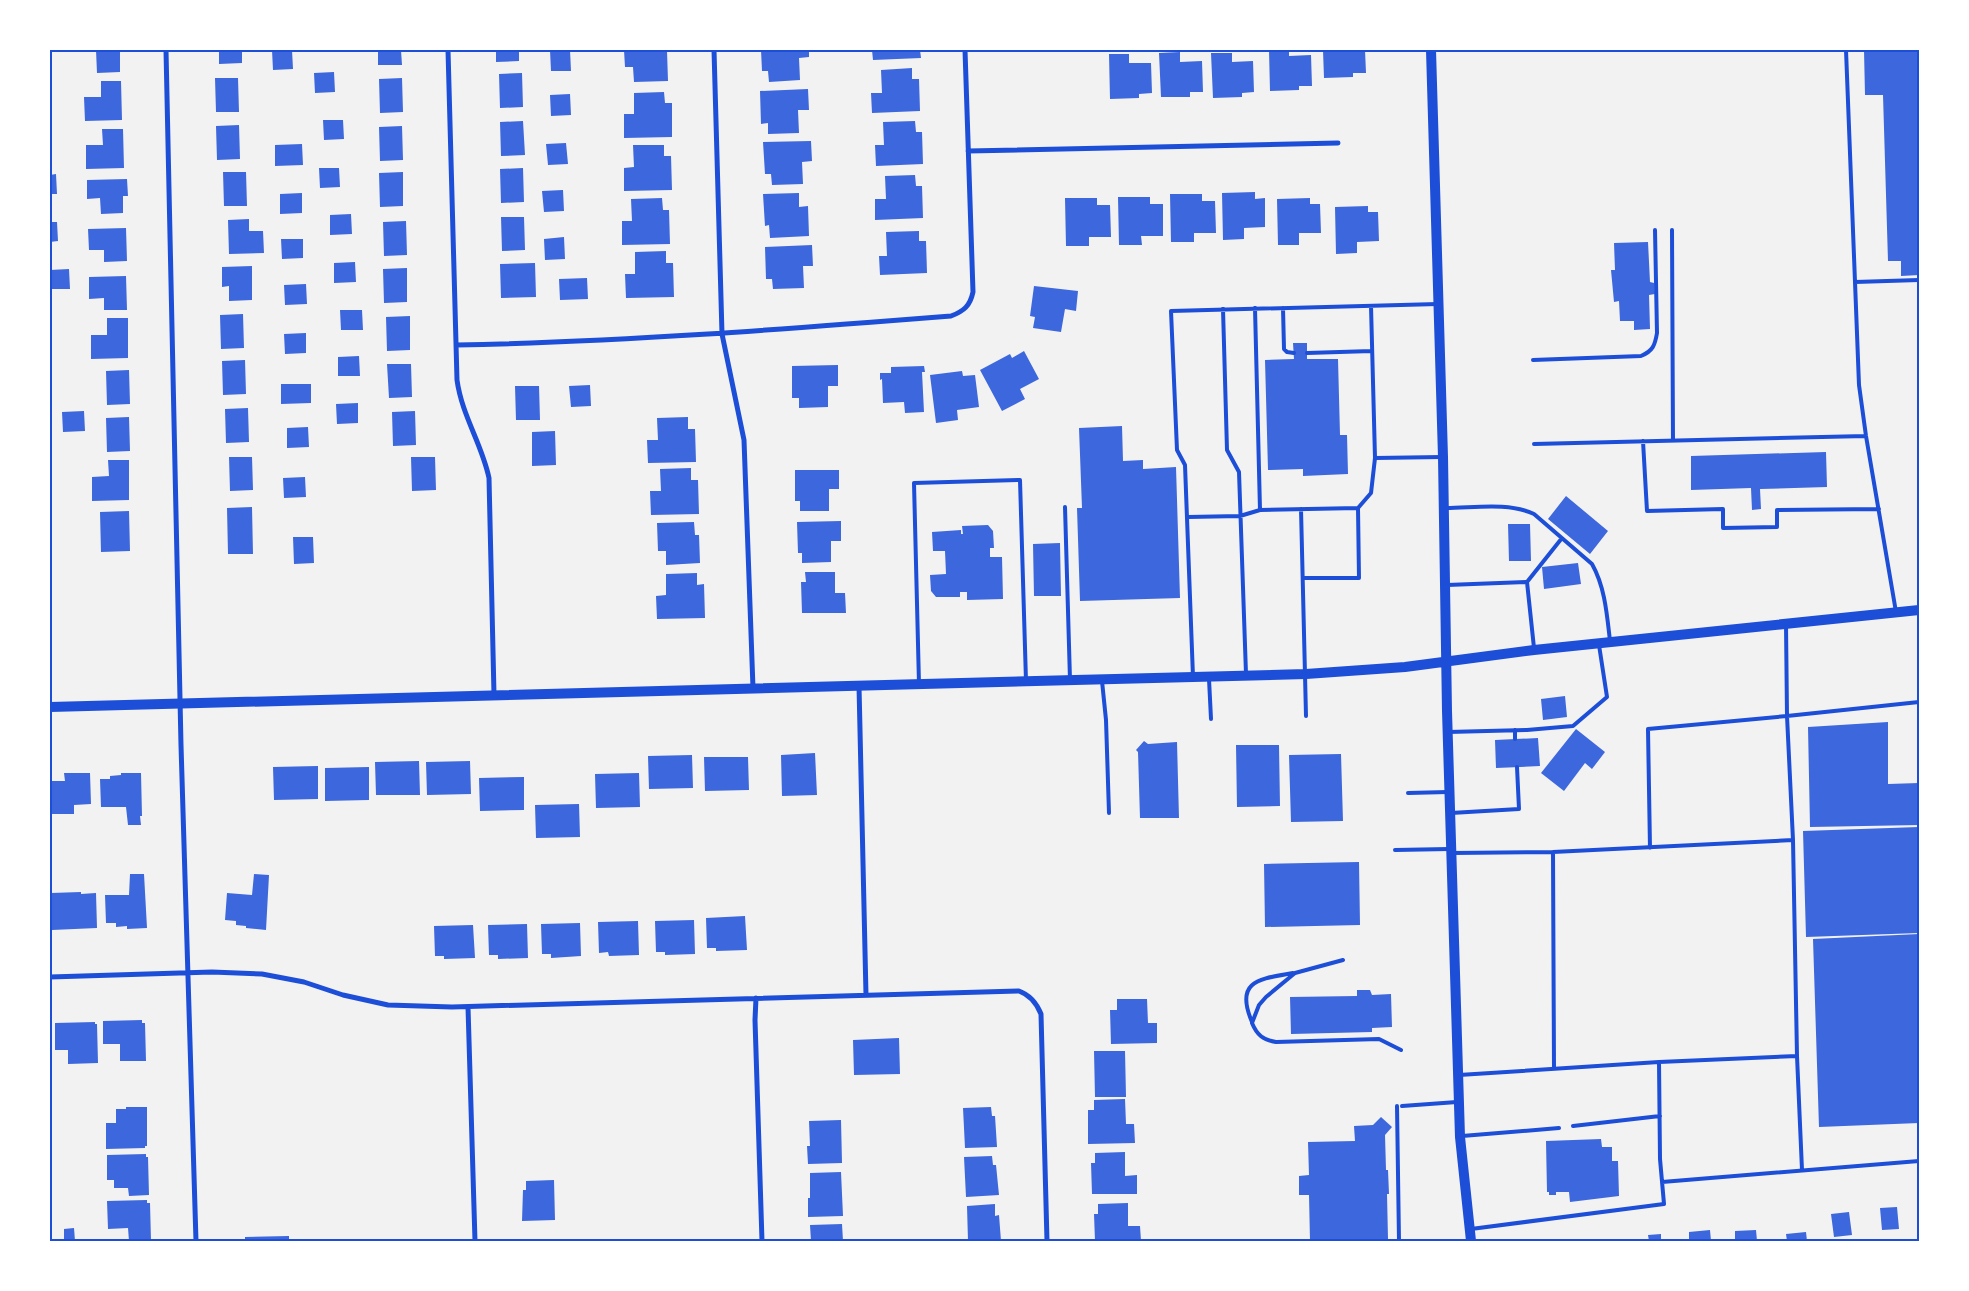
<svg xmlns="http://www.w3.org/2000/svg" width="1969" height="1291" viewBox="0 0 1969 1291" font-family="'Asap Condensed',sans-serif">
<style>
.building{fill:#3d67dc}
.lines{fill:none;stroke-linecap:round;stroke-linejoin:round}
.service{stroke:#1d4ed8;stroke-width:4}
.minor{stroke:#1d4ed8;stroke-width:5}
.secondary{stroke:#1d4ed8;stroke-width:10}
.neatline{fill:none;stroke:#1d4ed8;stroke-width:2}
</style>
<rect width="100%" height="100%" fill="#f2f2f2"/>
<!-- building -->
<path class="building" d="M96 50H120V72L97 73Z
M219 50H242V63L219 64Z
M272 50H292L293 69 273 70Z
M378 50H401L402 65H378Z
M496 50H519V61L496 62Z
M550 50H570L571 71H551Z
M624 50 667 51 668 81 634 82 633 67H625Z
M761 50H809V57L799 58 800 80 769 82 768 71H762Z
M872 50H920L921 58 873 60Z
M1269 50H1289V56L1311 55 1312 86H1299V90L1270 91Z
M1323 50H1365L1366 73H1353V77L1324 78Z
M1864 50H1919V275L1901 276V261H1888L1883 95H1865Z
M1180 52V62L1202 61 1203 92H1190V97H1161L1159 53Z
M1211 53H1232V62L1253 61 1254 92 1242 93V97L1213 98Z
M1109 54H1129V63H1151L1152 93 1139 94V98L1110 99Z
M912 68V79H919L920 111 872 113 871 93H882L881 70Z
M334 72 335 92 315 93 314 73Z
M522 73 523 107 500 108 499 74Z
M215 78H238L239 112H216Z
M402 78 403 112 380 113 379 79Z
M101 81H121L122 120 85 121 84 97H101Z
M808 89 809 110H798L799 133 768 134V123L761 124 760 91Z
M664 92 665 103H672V137L624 138V114H634V93Z
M570 94 571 115 551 116 550 95Z
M323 120H343L344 139 324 140Z
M523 121 525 155 501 156 500 122Z
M915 121 916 132H922L923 164 876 166 875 145H884L883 122Z
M239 125 240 159 217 160 216 126Z
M402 126 403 160 380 161 379 127Z
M102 129H123L124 168 86 169V145H103Z
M811 141 812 161 802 162 803 184 772 185 771 174H765L763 142Z
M566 143 568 164 548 165 546 144Z
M302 144 303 165 275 166V145Z
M633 145H664V156H671L672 190 624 191V168L634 167Z
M319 168H339L340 187 320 188Z
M523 168 524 202 501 203 500 169Z
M223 172H246L247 206H224Z
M403 172V206L380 207 379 173Z
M56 174 57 194H50V175Z
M915 175 916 186H922L923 218 875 220V199H886L885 176Z
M127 179 128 196H123V213L101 214 100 198 87 199V180Z
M563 190 564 211 544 212 542 191Z
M1255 192V199L1265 198V227L1244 228V239L1223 240 1222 193Z
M302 193V213L280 214V194Z
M799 193V207L808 206 809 236 770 238 769 225 765 226 763 194Z
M1170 194H1202V201H1215L1216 233H1194V242H1171Z
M1118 197H1150V204H1163V236H1141L1142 245H1119Z
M662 198 663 210H669L670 244 622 245V221H632L631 199Z
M1065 198H1097V205H1110L1111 237H1089V246H1066Z
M1310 198V204H1320L1321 233H1299V245H1278L1277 199Z
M1368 206V212H1378L1379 241 1357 242V253L1336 254 1335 207Z
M351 214 352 234 330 235V215Z
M501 217H524L525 250 502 251Z
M249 219V231H263L264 253 229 254 228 220Z
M406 221 407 255 384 256 383 222Z
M50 222H57L58 241 50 242Z
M126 228 127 261 104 262V250H89L88 229Z
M919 231V241H926L927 273 880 275 879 256H887L886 232Z
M564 237 565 259 545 260 544 239Z
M281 239H303V258L282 259Z
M1648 242 1650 282 1654 283 1655 294 1649 295 1650 329 1634 330V321H1620L1619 301 1614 302 1611 270H1615L1614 243Z
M812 245 813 266H803L804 288 773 289 772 279H766L765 247Z
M666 251V263H673L674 297 626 298 625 274H635V252Z
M355 262 356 282 334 283V263Z
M535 263 536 297 501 298 500 264Z
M252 266V300L229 301V286L222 287V267Z
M407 268V302L384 303 383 269Z
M69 269 70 289H50V270Z
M126 276 127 310H104V298L89 299V277Z
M587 278 588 299 560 300 559 279Z
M306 284 307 304 285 305 284 285Z
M1034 286 1078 291 1076 311 1065 309 1061 332 1033 328 1035 317 1030 316Z
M340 310H362L363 330H341Z
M243 314 244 348 221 349 220 315Z
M410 316V350L387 351 386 317Z
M107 318H128V358L91 359V335H107Z
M306 333V353L285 354 284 334Z
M1293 343H1307V359H1338L1340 435H1347L1348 474 1303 476V469L1268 470 1265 360 1294 359Z
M1024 351 1039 379 1020 389 1025 399 1002 411 980 370 1010 354 1012 358Z
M359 356 360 376H338V357Z
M245 360 246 394 223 395 222 361Z
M387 364H411L412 397 389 398Z
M838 365V386H828V407L799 408V398H792V366Z
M924 366 925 372H922L924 412 905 413 904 402 883 403 882 379 880 380V373H891V367Z
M129 370 130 404 107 405 106 371Z
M962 371 963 376 975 375 979 407 957 410 958 420 936 423 930 375Z
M281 384H311V403L281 404Z
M590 385 591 406 571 407 569 386Z
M515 386H539L540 420H516Z
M358 403V423L337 424 336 404Z
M248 408 249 442 226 443 225 409Z
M84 411 85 431 63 432 62 412Z
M415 411 416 445 393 446 392 412Z
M129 417 130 451 107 452 106 418Z
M688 417V429H695L696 462 648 463 647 440H658L657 418Z
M1122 426 1123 461 1143 460V469L1176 467 1180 598 1080 601 1077 508H1082L1079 428Z
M308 427 309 447 287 448V428Z
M555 431 556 465 532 466V432Z
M1826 452 1827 487 1760 489 1761 509 1752 510 1751 488 1691 490V456Z
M229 457H252L253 490 230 491Z
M411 457H435L436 490 412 491Z
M108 460H129V500L92 501V477L109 476Z
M691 468V480H698L699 514 651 515 650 491H661L660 469Z
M795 470H839V489H829V511H800V501H795Z
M305 477 306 497 284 498 283 478Z
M1566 496 1608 531 1590 554 1548 519Z
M252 507 253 554H228L227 508Z
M129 511 130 551 101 552 100 512Z
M841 521V541H831V562L802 563V553H798L797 522Z
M694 522 695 535H699L700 563 666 565V551H658L657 523Z
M1508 524H1530L1531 561H1509Z
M988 525 993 531 994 548H990V557H1002L1003 599 967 600V592H960V597H936L931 591 930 575 946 574 945 551H933L932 532 961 530V534H963L962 526Z
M293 537H313L314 563 294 564Z
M1060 543 1061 596H1034L1033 544Z
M1578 563 1581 584 1544 589 1542 567Z
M805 572H835V593H845L846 613H802L801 582H806Z
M697 573V585L704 584 705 618 657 619 656 596 666 595V574Z
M1565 696 1567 717 1543 720 1541 699Z
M1888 722V784L1919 783V825L1810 827 1808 727Z
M1576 729 1605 752 1592 769 1585 763 1564 791 1541 773Z
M1538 738 1540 766 1496 768 1495 740Z
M1144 741 1148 744 1177 742 1179 818H1140L1138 752 1136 750Z
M1236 745H1279L1280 806 1237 807Z
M815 753 817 795 782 796 781 755Z
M1341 754 1343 821 1291 822 1289 755Z
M692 755 693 788 649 789 648 756Z
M704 757H748L749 790 705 791Z
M419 761 420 795H376L375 762Z
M470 761 471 794 427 795 426 762Z
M318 766V799L274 800 273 767Z
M369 767V800L325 801V768Z
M64 773H90L91 804 74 805V814H52L51 781H65Z
M121 773H141L142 816H140L141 825H128L126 807H101L100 779H110V776L121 775Z
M639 773 640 807 596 808 595 774Z
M524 777V810L480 811 479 778Z
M579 804 580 837 536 838 535 805Z
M1919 827V933L1806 937 1803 831Z
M1359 862 1360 925 1265 927 1264 864Z
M130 874H144L147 928 127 929V926L116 927V923H106L105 895H129Z
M254 874 269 875 266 930 246 928V926L236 925V921L225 920 227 893 252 895Z
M81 892V894L96 893 97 928 52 930 51 893Z
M745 916 747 950 716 951V948H707L706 918Z
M694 920 695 954 665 955V952H656L655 921Z
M638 921 639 955 609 956 608 952 599 953 598 922Z
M580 923 581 956 551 958V954H542L541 924Z
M527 924 528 958 498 959V955H489L488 925Z
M473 925 475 958 444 959V956H435L434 926Z
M1919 934V1123L1819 1127 1813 939Z
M1357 990H1370L1372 995 1391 994 1392 1027 1372 1028V1032L1291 1034 1290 997 1357 996Z
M1117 999H1147L1148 1023H1157V1043L1111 1044 1110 1010H1117Z
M142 1020V1023H145L146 1061H120V1044H103V1021Z
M95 1022V1024H97L98 1063 68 1064V1050H55V1023Z
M899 1038 900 1074 854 1075 853 1040Z
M1094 1051H1125L1126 1097H1095Z
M1125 1099 1126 1124H1134L1135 1143 1088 1144V1110H1094V1100Z
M126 1107H147V1146H145V1148L106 1149V1123H116V1109H126Z
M991 1107 992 1116H995L997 1147 965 1148 963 1108Z
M1381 1117 1392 1127 1385 1135 1386 1170H1388L1389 1194H1387L1388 1239 1310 1241 1309 1195H1299V1176L1309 1175 1308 1142 1355 1141 1354 1126 1373 1125Z
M841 1120 842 1163 808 1164 807 1146H810L809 1121Z
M1601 1139 1602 1147H1612V1161H1618L1619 1196 1570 1202 1569 1192H1556V1195H1549V1192H1547L1546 1141Z
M1125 1152V1176L1137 1175V1194H1092L1091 1163H1095V1153Z
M146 1154V1157H148L149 1195 129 1196 128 1188H114V1180H107V1155Z
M992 1156 993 1165H996L999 1195 966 1197 964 1157Z
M841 1172 843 1216 808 1217V1198H810V1173Z
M554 1180 555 1220 522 1221 523 1190H526V1181Z
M147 1200V1203H150L151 1241H129L128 1228 108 1229 107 1201Z
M1128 1203V1226H1140L1141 1241H1095L1094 1214H1098V1204Z
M995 1204V1216L999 1215 1001 1241H968L967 1206Z
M1897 1207 1899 1229 1882 1230 1880 1208Z
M1849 1212 1852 1235 1834 1237 1831 1214Z
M842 1224 843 1241H811L810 1225Z
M74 1228 75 1241H64V1229Z
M1710 1230 1711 1241H1689V1232Z
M1756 1230 1757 1241H1735V1231Z
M1806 1232 1807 1241H1787L1786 1234Z
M1661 1234V1241H1649L1648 1235Z
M289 1236V1241H245V1237Z"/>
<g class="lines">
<!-- service -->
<path class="service" d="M1846 50 1859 385 1866 436 1896 612
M1672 230 1673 441
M1855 282 1919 280
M1255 308 1260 510
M1283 308 1284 349 1287 352 1294 353
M1223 309 1227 450 1239 472 1246 674
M1307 353 1372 351
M1533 360 1641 356C1653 351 1655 345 1657 333L1655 230
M1643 441 1647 511 1723 509V528L1777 527V510L1879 509
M1534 444 1866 436
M1375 458 1442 457
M1065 507 1070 680
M1446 508C1474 508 1508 502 1534 514L1592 564C1605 587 1607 615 1610 641
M1301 509 1306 716
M1188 517 1240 516 1260 510 1358 508 1371 493 1375 458 1371 306
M1303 578H1359L1358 508
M1527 582 1562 538
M1447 585 1527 582 1534 648
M1193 677 1185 465 1177 450 1171 311 1438 304
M1209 679 1211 719
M1102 681 1106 720 1109 813
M919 684 914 483 1020 480 1026 681
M1448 732 1527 730 1573 726 1607 697 1599 645
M1515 739V730
M1408 793 1448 792
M1451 813 1519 809 1517 767
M1650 848 1648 729 1787 716 1786 624
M1395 850 1449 849
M1553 852 1793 840
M1452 853 1553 852 1554 1069
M1343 960 1295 973 1266 997 1259 1005 1252 1023C1257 1035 1263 1040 1276 1042L1379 1039 1401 1050
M1252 1022C1234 980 1260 979 1293 973
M1797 1056 1802 1170
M1659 1062 1797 1056 1793 840 1787 716 1919 702
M1459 1075 1659 1062 1660 1159 1664 1204 1471 1229
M1397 1106 1399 1241
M1402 1106 1457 1102
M1573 1126 1660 1116
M1462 1136 1559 1128
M1662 1182 1919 1161"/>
<!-- minor -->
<path class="minor" d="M166 50 181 745 196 1241
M448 50 457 380C462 416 482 444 489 478L494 694
M714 50 722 334 744 440 753 688
M968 151 1338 143
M456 345C621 342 786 329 951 316 964 311 970 306 973 292L965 50
M859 686 866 995
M50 977 212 972 262 974 304 982 343 995 388 1005 452 1007 1019 991C1030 995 1037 1004 1041 1014L1047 1241
M756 998 755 1020 762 1241
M468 1007 475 1241"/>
<!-- secondary -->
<path class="secondary" d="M1431 50 1443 457 1447 711 1460 1137 1471 1241
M50 707 1306 674 1405 667 1534 650 1919 610"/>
</g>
<!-- border -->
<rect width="1969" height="1291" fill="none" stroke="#ffffff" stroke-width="102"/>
<rect x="51" y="51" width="1867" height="1189" class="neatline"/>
</svg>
